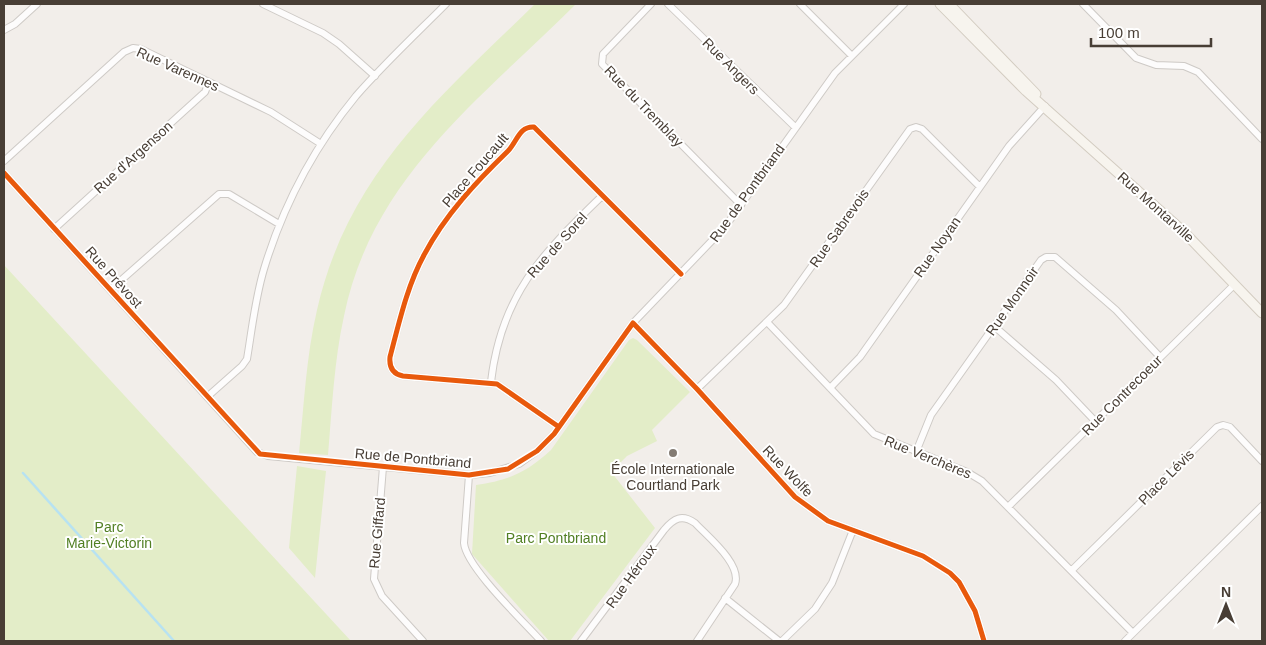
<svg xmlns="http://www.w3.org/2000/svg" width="1266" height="645" viewBox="0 0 1266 645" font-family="Arial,sans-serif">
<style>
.green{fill:#e3edc8}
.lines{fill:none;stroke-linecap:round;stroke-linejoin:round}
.stream{stroke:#b7e2f2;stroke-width:2.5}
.street-casing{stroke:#cecac6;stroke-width:8}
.secondary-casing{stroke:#d3ccc1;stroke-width:11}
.street{stroke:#fdfcfc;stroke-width:6}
.secondary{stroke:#f7f4ee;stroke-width:9}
.cycleway-casing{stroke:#fff;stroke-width:8}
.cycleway{stroke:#e8590c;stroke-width:5}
.poi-dot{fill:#847c74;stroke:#fff;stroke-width:2}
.labels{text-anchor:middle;stroke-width:4;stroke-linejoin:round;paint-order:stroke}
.street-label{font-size:14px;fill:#483e35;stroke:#fff}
.poi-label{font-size:14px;fill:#483e35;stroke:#fff}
.park-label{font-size:14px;fill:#517f23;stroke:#fff}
</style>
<rect width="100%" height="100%" fill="#f2eeea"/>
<!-- green -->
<path class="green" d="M535 4H576C482 98 372 177 344 316 334 361 332 409 328 455L299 453C304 406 306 357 317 310 348 173 440 97 535 4Z
M4 265 351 641H4Z
M633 338 637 340 690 392 652 430 657 441 627 456 614 469 615 473H612L655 528 570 641H549L472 554 476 485C509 480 526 473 551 450L629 340Z
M297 466 326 471 315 578 289 548Z"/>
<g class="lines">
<!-- stream -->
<path class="stream" d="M23 473 174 641"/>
<!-- street casing -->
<g class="street-casing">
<path id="street" d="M263 4 323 33 339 44 375 76
M651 4 603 54 602 64 741 205
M668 4 795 127
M800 4 851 55
M1083 4 1136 58 1156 65 1184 66 1198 72 1262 139
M4 30 15 24 37 4
M4 161 124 52 133 48 141 49 271 112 321 144
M4 173 257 452 268 456 469 475 490 473 519 464 537 451 554 434 633 323 725 227 835 73 904 4
M54 229 205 92 209 82
M110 290 219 194H229L279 224
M767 322 874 434 967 472 982 481 1133 633
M633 323 697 389 795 497 828 521 923 556 950 573 959 582 975 611 984 641
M994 326 1056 380 1095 421
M491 382C501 295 541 255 602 196
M830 388 860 357 1009 146 1045 106
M697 389 784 305 910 129 916 127 922 129 980 187
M207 397 242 366 247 359C252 329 255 299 264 269 283 206 314 147 356 96 384 64 416 34 446 4
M559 427 497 384 403 376C393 374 389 367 390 357 399 323 407 286 424 255 445 215 476 182 508 151 517 142 519 126 534 127L681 274
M916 452 931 415 1041 260 1046 257H1055L1116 310 1160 357
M383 467 374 579 382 596 423 641
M469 475 464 543C466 567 524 622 541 641
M1009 506 1235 284
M1072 570 1217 427 1223 425 1230 427 1262 461
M725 598 779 641
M581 641 664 530C674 518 682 514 695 523 708 537 742 564 735 584L697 641
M782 641 815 609 832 583 853 530
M1125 641 1262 506"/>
</g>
<!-- secondary casing -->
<g class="secondary-casing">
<path id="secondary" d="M940 4 1026 91 1184 232 1262 313
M949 4 1036 94"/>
</g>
<!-- street -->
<use href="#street" class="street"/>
<!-- secondary -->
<use href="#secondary" class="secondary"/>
<!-- cycleway casing -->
<g class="cycleway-casing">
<path id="cycleway" d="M4 173 260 454 469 475 508 469 537 451 554 434 633 323 697 389 795 497 828 521 923 556 950 573 959 582 975 611 984 641
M559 427 497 384 403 376C393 374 389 367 390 357 399 323 407 286 424 255 445 215 476 182 508 151 517 142 519 126 534 127L681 274"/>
</g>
<!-- cycleway -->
<use href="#cycleway" class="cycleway"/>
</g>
<!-- markers -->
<circle class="poi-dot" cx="673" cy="453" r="5"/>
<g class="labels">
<!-- street labels -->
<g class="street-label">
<text transform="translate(731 66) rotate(45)" y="5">Rue Angers</text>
<text transform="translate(178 69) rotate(24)" y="5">Rue Varennes</text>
<text transform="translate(644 106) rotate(46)" y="5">Rue du Tremblay</text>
<text transform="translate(133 157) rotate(-42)" y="5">Rue d'Argenson</text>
<text transform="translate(475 170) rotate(-49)" y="5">Place Foucault</text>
<text transform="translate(747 193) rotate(-54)" y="5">Rue de Pontbriand</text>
<text transform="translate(1156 207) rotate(42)" y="5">Rue Montarville</text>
<text transform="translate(839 228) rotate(-55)" y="5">Rue Sabrevois</text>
<text transform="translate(557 245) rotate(-48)" y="5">Rue de Sorel</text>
<text transform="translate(937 247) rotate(-55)" y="5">Rue Noyan</text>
<text transform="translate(114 277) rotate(48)" y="5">Rue Prévost</text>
<text transform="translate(1012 301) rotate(-55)" y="5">Rue Monnoir</text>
<text transform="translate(1122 395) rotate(-45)" y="5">Rue Contrecoeur</text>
<text transform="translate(928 457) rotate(22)" y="5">Rue Verchères</text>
<text transform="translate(413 458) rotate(5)" y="5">Rue de Pontbriand</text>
<text transform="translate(788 471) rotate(46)" y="5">Rue Wolfe</text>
<text transform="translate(1166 477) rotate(-45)" y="5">Place Lévis</text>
<text transform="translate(377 533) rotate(-85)" y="5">Rue Giffard</text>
<text transform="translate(631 576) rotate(-54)" y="5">Rue Héroux</text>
</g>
<!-- poi labels -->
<g class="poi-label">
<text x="673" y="474">École Internationale<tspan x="673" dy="16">Courtland Park</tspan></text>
</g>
<!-- park labels -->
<g class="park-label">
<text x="109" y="532">Parc<tspan x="109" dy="16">Marie-Victorin</tspan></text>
<text x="556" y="543">Parc Pontbriand</text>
</g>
</g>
<!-- border -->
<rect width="1266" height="645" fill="none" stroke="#483e35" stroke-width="10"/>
<!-- north arrow -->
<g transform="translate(1226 605)" stroke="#ffffff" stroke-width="4" paint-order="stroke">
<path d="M0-4L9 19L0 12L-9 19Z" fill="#483e35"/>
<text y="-8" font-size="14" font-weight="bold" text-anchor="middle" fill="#483e35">N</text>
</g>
<!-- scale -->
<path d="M1091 38v8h120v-8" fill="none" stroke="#483e35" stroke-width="2.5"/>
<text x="1098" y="38" font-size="15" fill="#483e35" stroke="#ffffff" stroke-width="4" paint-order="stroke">100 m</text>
</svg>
